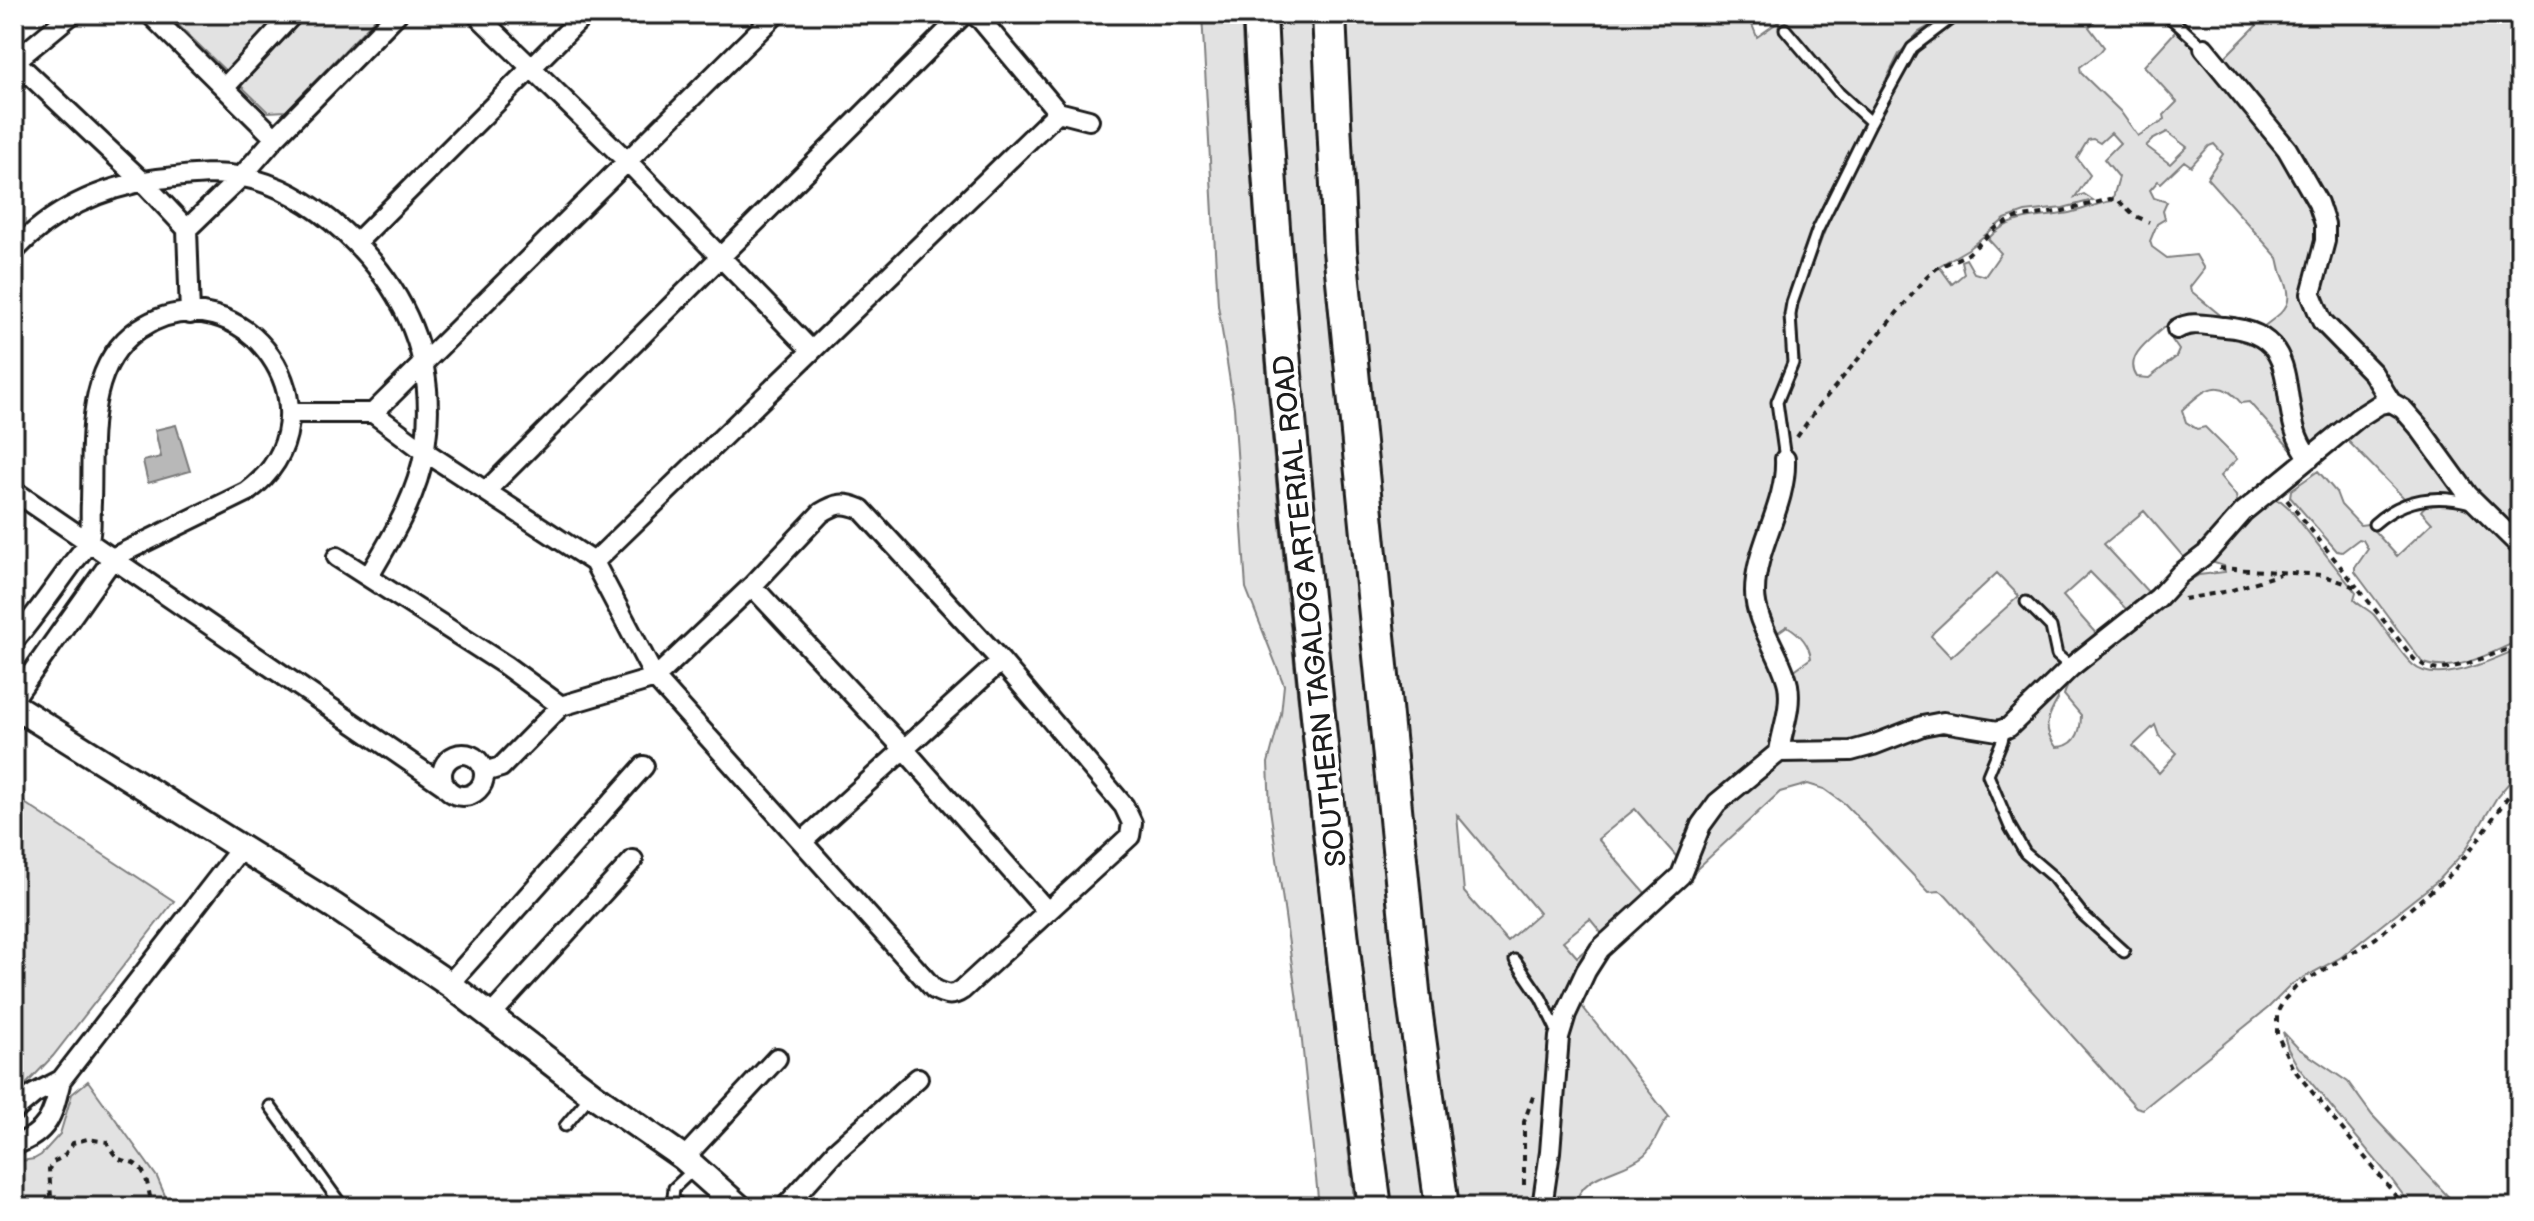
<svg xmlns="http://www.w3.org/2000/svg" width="2534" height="1221" viewBox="0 0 2534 1221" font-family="'Balsamiq Sans',sans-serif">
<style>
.green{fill:#e2e2e2;stroke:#7f7f7f;stroke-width:2;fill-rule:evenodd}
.water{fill:#b8b8b8;stroke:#7a7a7a;stroke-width:2}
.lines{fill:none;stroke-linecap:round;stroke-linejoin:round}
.lane-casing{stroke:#1c1c1c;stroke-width:15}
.street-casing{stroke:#1c1c1c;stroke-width:24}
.secondary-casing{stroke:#1c1c1c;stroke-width:30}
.highway-casing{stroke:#1c1c1c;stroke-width:38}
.path{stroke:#1c1c1c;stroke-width:4;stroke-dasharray:6 6;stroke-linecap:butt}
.lane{stroke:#fff;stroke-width:9}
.street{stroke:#fff;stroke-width:18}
.secondary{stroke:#fff;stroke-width:24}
.highway{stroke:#fff;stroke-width:32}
.labels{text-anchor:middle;stroke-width:8;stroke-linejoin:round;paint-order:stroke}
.street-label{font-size:28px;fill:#1c1c1c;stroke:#fff}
</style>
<rect width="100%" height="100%" fill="#fff"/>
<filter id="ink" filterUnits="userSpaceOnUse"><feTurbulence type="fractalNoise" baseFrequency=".0125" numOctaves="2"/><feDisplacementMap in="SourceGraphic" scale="16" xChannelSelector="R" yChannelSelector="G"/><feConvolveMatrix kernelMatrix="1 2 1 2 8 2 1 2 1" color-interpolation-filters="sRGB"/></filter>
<g filter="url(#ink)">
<!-- green -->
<path class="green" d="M167 14H380L286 111 268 112Z
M1202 14H1241C1262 413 1309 810 1355 1207H1319L1300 1022 1270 809 1268 763 1281 714 1284 685 1246 588 1234 407 1218 305Z
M1270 14H1315L1428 1207H1386L1302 440Z
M1341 14H1755L1751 22 1757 37 1784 18 1785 14H1949L1919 32 1899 54 1820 211 1799 261 1786 310 1789 359 1787 372 1771 400 1780 459 1779 480 1752 567 1785 696 1772 745 1762 757 1717 793 1694 816 1688 828 1682 863 1635 809 1598 839 1646 894 1573 991 1538 1207H1454L1427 1008 1353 252ZM1457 815 1539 913 1507 941 1464 892ZM1590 919 1603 935 1577 957 1563 941Z
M1970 14H2101L2089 27 2104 47 2100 52 2080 67 2081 73 2120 111 2138 136 2165 119 2164 115 2177 102 2144 66 2176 31C2204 56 2227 83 2250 112 2279 148 2308 180 2315 227 2316 239 2317 252 2314 264 2311 277 2303 291 2307 305 2320 344 2366 357 2377 395L2306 447 2305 445C2290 408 2300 350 2257 332 2280 312 2298 309 2283 276 2280 270 2280 264 2278 258L2207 178 2223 154 2214 144 2209 146 2191 166 2184 161 2161 183 2158 181 2150 190 2154 198 2167 202 2163 211 2165 219 2157 224 2150 241 2152 247 2167 258 2196 255 2204 269 2190 287 2191 291 2220 315 2224 322C2202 319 2188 319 2168 330L2164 327C2151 339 2123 356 2137 377L2149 378 2176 357 2179 350 2172 340V335C2208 329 2262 323 2280 364 2285 377 2284 394 2286 408 2289 423 2294 436 2298 451L2295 454 2249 402 2241 403C2218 374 2202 392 2182 410L2186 422 2197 429 2205 427 2237 459 2220 476 2236 496 2238 507 2222 523 2207 545 2186 560 2144 511 2104 544 2148 592 2127 610 2090 572 2063 596 2099 637 2008 718C1988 728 1969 716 1947 716 1915 717 1889 739 1858 746 1836 751 1812 747 1790 747L1786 741 1793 704V671L1811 658C1809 644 1799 633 1787 626L1777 633 1770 628 1764 610 1761 580 1784 509 1792 473 1781 408 1784 393 1794 378 1800 363 1795 308 1836 202 1910 61 1924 44ZM2167 132 2187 147 2170 164 2146 146 2152 140ZM2111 133 2120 143 2104 159 2119 177 2112 201C2097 203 2084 210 2069 213 2040 219 2010 214 1988 239L2001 253 1985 276 1974 273 1966 259 1961 261 1964 274 1952 284 1939 266 1968 249 2005 219 2025 212 2063 208 2093 200 2084 194 2075 197 2090 175 2077 158 2088 140 2093 139 2100 143ZM1997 573 2019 596 1951 657 1931 636 1934 632Z
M2268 14H2501L2520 33V539L2493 515 2387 379 2329 320 2319 302 2332 230 2222 60Z
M2397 411 2462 497 2441 493 2404 498 2347 440 2382 412Z
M2318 471 2336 492 2341 505 2360 525 2368 524 2397 556 2432 523 2421 511C2426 503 2433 503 2442 503 2475 504 2497 532 2520 553V640C2493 652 2451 676 2422 662L2355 572V568L2368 549 2363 540 2359 539 2342 552 2337 551 2290 497 2291 490Z
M2274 500 2281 501 2289 508 2356 593 2354 600C2360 606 2368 609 2374 615 2387 631 2398 651 2413 665 2437 687 2494 659 2520 648V770L2497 797 2465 851 2436 882 2340 958 2292 984 2268 1008 2143 1109 2136 1107 1946 895 1940 891 1929 892 1845 804 1824 789 1808 784 1780 792 1686 879 1697 845 1718 810 1782 758 1936 728 1998 737V743L1984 771 1986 786 2016 848 2045 878 2052 870C2028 852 2019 838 2007 811 2002 801 1993 788 1993 776 1991 749 2037 710 2057 694L2058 699C2047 718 2042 728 2056 747 2076 747 2081 732 2081 715L2064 695C2071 667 2138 618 2165 607L2166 594 2199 575 2225 572 2224 566 2208 561 2230 530ZM2155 725 2159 736 2177 753 2159 773 2133 746Z
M14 796 174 901 53 1056 14 1097Z
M1578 1001 1669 1117C1658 1128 1656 1145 1644 1155 1622 1174 1580 1171 1575 1207H1546L1563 1054Z
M2283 1032 2298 1048 2348 1082 2372 1115 2458 1207H2412L2389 1176 2298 1067 2288 1049Z
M88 1081 157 1177 170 1207H14V1162L34 1159 41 1155 60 1134 72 1094Z"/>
<!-- water -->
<path class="water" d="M176 425 190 471 148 483 143 461 161 457 155 430Z"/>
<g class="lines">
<!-- lane casing -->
<g class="lane-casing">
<path id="lane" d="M2166 14 2204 48
M1785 29 1839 93 1871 122 1817 231 1792 303 1790 315 1793 363 1777 402 1785 459
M1871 122 1912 48 1957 14
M2374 524C2402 499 2434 493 2471 503
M2026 602 2051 627 2057 655 2071 667
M2005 729 2002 741 1988 775 2010 827 2025 853 2053 877 2082 914 2124 952
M1515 960 1541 998 1558 1033
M270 1106 343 1207
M565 1126 590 1096
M680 1207 673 1197 674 1188 693 1170"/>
</g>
<!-- street casing -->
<g class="street-casing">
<path id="street" d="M150 14 275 138
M476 14 628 162 811 350
M973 14 981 20 1058 112 1089 120
M2204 48 2287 149 2318 203 2325 224V241L2311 294 2322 321 2373 373 2391 402 2403 409 2418 426 2468 495 2520 546
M15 61 142 181 187 229 190 314
M14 62 72 14
M225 87 293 14
M187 229 242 176 275 138 397 14
M356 243 585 14
M14 251C53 209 102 187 158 179 185 176 215 171 243 177 281 184 315 206 343 231 407 290 438 362 425 449 417 497 393 535 369 576
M2177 329C2192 320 2208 326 2225 327 2313 334 2270 411 2310 458
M291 413H373L424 451 594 562 655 678 934 989C945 995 952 997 962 990L1130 836 1132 823 1124 806 1001 661 861 509C844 502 837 503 821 513L752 586 655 678 561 706 505 665 337 557
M373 413 776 14
M14 491 445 786
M486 491 964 14
M594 562 1058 112
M752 586 904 749 1047 911
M14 641C35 616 53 590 72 564 78 556 87 547 89 539 92 528 90 514 91 502 93 443 84 366 139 329 242 262 351 415 247 492L114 557 14 698
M1779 752C1782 730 1792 708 1788 685 1781 653 1755 625 1755 592 1755 546 1787 506 1785 459
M442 775a21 21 0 1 1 42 0a21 21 0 1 1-42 0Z
M484 772 501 767 561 706
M803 841 1001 661
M449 984 644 766
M492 1014 633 860
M14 1111 34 1094 61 1080
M14 1145C50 1133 53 1113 61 1080L241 848
M684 1158 777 1058
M785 1207 835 1152 918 1078
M1542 1207 1550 1152 1559 1037 1566 1014 1586 971 1600 949 1681 875 1701 825 1717 803 1779 752 1851 751 1873 745 1922 726 1943 722 1998 731 2009 727 2071 667 2158 598 2180 574 2206 554 2243 512 2358 418 2380 404 2391 402"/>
</g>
<!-- secondary casing -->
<g class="secondary-casing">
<path id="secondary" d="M14 706 334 906 449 984 592 1094 684 1158 739 1207"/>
</g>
<!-- highway casing -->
<g class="highway-casing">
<path id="highway" d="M1260 14C1270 232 1291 449 1313 666 1331 846 1350 1027 1375 1207
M1329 14 1340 250 1414 1001 1442 1207"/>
</g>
<!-- path -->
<path class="path" d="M1797 437 1818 407 1926 278 1937 268 1968 254 1997 227 2016 218 2063 211 2110 199 2118 200 2133 215 2149 222
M2287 500 2357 587
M2219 568 2322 575 2358 588 2414 659 2428 668 2439 670 2466 664 2520 645
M2184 599 2229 591 2280 574
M1524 1185V1122L1535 1091
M41 1207 51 1197
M72 1207 51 1197 49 1169 53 1162 63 1157 73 1143 87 1139 107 1142C121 1171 128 1154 141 1169 149 1179 148 1195 153 1207
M2405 1207 2292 1067 2277 1034V1013L2284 1000 2296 987 2376 938 2451 874 2478 840 2520 779"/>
<!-- lane -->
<use href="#lane" class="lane"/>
<!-- street -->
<use href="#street" class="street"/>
<!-- secondary -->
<use href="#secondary" class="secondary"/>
<!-- highway -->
<use href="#highway" class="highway"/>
</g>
</g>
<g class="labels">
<!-- street labels -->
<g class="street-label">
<text transform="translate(1309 611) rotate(-96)" y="10">SOUTHERN TAGALOG ARTERIAL ROAD</text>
</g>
</g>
<!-- margin -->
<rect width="2534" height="1221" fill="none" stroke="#fff" stroke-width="48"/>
<rect x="24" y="24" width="2486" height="1173" fill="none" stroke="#1c1c1c" stroke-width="3" filter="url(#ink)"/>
</svg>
